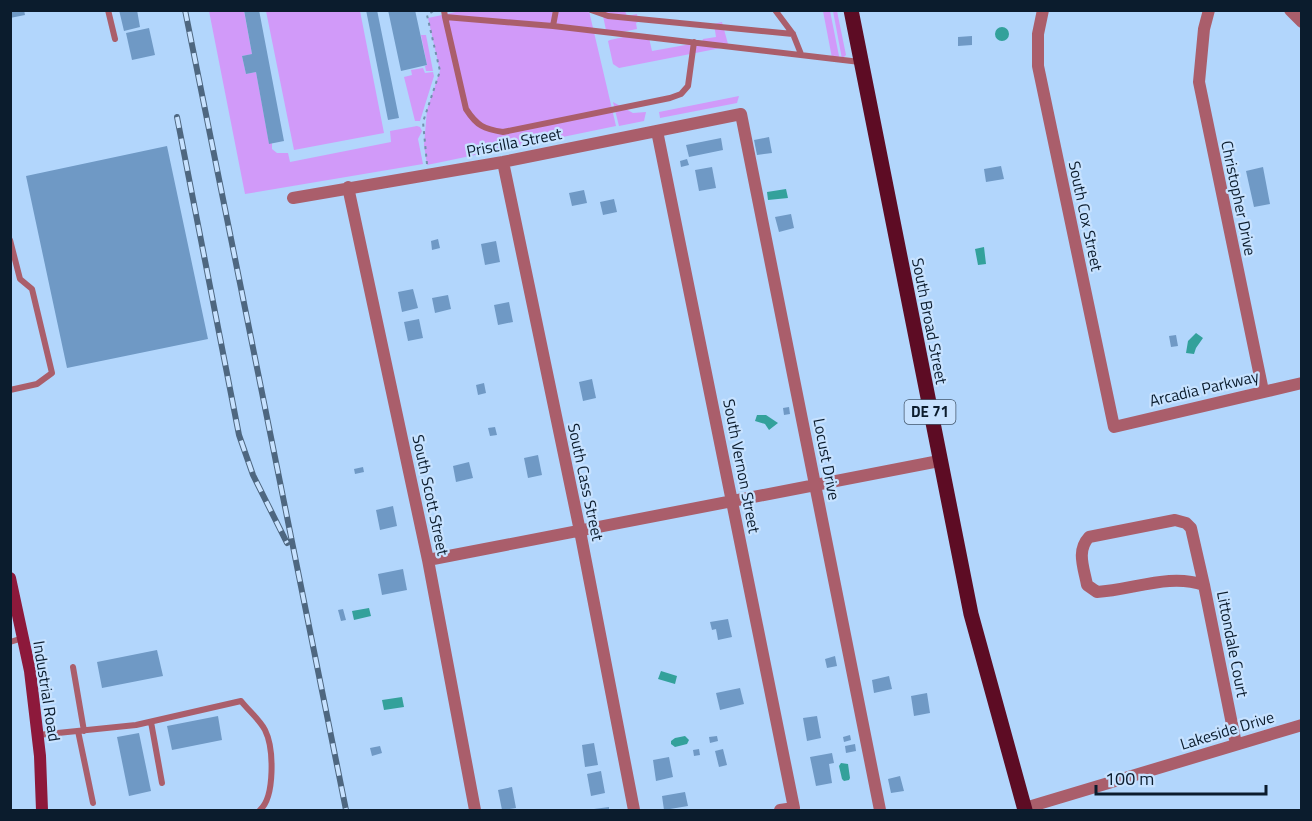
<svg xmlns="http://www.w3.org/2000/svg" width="1312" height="821" viewBox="0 0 1312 821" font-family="'Titillium Web',sans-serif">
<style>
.green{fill:#d19af9}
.water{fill:#33a19b}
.building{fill:#6f99c5}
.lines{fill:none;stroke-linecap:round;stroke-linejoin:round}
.path{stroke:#7390ae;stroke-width:2;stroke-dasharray:3 4.5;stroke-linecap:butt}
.lane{stroke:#aa5e6b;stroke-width:6}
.street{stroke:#aa5e6b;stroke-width:12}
.secondary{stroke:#8d193b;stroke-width:12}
.primary{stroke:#5d0c24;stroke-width:15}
.rail-casing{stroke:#4e6780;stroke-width:6}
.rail{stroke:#c7e2ff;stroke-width:4;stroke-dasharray:11;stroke-linecap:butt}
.labels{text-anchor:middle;stroke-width:4.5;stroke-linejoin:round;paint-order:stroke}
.shield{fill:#c7e2ff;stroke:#43576c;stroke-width:1.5}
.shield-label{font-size:15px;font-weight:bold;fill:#0b1c2d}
.street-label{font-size:16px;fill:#0b1c2d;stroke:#c7e2ff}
</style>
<rect width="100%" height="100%" fill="#b2d6fc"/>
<!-- green -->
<path class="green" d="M465 10 589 11 616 126 427 165 424 145 427 110 440 71 428 18Z
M209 11H244L252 54 242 56 246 74 256 72 269 143H272V149L277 153H288L290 162 391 142 390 131 417 126 420 127 422 131 418 139 423 164 245 194Z
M266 11H360L384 133 294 150Z
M602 11H625L627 16 637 14 638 22 636 23 637 29 607 35Z
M823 11H830L840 61 832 58Z
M833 11H837L846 55 842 59Z
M722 22 728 44 726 47 619 68 613 64 608 41 610 40 637 34 649 38 652 51 702 42 703 39 716 37 714 24Z
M421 35H426L433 71H426L425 66 427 65Z
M423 68 425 73 433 72 434 76 420 121H415L404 77 412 75 411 70Z
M739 96 737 103 660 118 659 112Z
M613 102 633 113 646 112 644 121 619 126Z"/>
<!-- water -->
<path class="water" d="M995 34a7 7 0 1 1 14 0a7 7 0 1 1-14 0Z
M786 189 788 198 768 200 767 192Z
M984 247 986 264 978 265 975 249Z
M1196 333 1203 338 1196 348 1194 354 1186 353 1188 341Z
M757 415H766L778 423 769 430 765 424 755 421Z
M369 608 371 616 354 620 352 611Z
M661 671 677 676 675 684 658 679Z
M402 697 404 707 384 710 382 700Z
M685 736 689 740 687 744 675 747 671 744V741L675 738Z
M841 763 848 764 850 778 849 780 844 781 842 779 839 766Z"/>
<!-- building -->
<path class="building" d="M10 10H24L25 15 10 18Z
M119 10H137L140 27 124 31Z
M244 10H259L284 141 269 144 256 72 246 74 242 56 252 54Z
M366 10H377L399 118 388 120Z
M388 10H415L427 65 401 71Z
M149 28 155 55 132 60 126 33Z
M972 36V45L958 46V37Z
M769 137 772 153 757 155 754 140Z
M721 138 723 150 689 157 686 145Z
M167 146 208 339 67 368 26 176Z
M687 159 689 165 681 167 680 161Z
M1001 166 1004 179 986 182 984 169Z
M712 167 716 188 699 191 695 170Z
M1263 167 1270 204 1254 207 1246 171Z
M584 190 587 203 572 206 569 193Z
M614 199 617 212 603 215 600 202Z
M791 214 794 228 779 232 775 217Z
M438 239 440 248 432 250 431 241Z
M496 241 500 262 485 265 481 244Z
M413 289 418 308 402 312 398 292Z
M448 295 451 309 435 313 432 298Z
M509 302 513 322 498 325 494 305Z
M419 319 423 338 408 341 404 322Z
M1176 335 1178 346 1171 347 1169 336Z
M592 379 596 398 583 401 579 382Z
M484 383 486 393 478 395 476 385Z
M789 407 790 414 784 415 783 408Z
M495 427 497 435 490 436 488 428Z
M538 455 542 475 528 478 524 458Z
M469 462 473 478 456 482 453 466Z
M363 467 364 472 355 474 354 469Z
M393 506 397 526 380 530 376 510Z
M403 569 407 590 382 595 378 574Z
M343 609 346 620 341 621 338 610Z
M728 619 732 637 718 640 716 629 712 630 710 622Z
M157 650 163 676 102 688 97 662Z
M835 656 837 666 827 668 825 659Z
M889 676 892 689 874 693 872 680Z
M740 688 744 704 720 710 716 693Z
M927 693 930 713 914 716 911 696Z
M218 716 222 740 172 750 167 726Z
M817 716 821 738 807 741 803 718Z
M139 733 151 791 129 796 117 737Z
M850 735 851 740 844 742 843 737Z
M717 736 718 741 710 743 709 737Z
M594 743 598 765 585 767 582 745Z
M855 744 856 751 846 753 845 746Z
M380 746 382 753 372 756 370 748Z
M699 749 700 755 694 756 693 750Z
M723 749 727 765 719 767 715 751Z
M832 753 834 763 829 764 832 783 816 786 810 757Z
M669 757 673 777 656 781 653 760Z
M601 771 605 793 591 796 587 774Z
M900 776 904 791 891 793 888 779Z
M512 787 516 808 502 810 498 790Z
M685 792 688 806 664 810 662 796Z
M609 807V810H594V809Z"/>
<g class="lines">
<!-- path -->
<path class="path" d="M427 164 423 122 440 71 427 15 435 10"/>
<!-- lane -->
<path class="lane" d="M108 10 115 39
M444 10 445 17 553 26
M556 10 553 26 860 62
M591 10 608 16 793 34
M775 10 793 34 801 54
M445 17 466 109C477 126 484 129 503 132L670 98 681 94 688 86 694 42
M10 240 20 279 32 289 52 373 37 384 10 390
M10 642 23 638
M73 667 84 731
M151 722 162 783
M78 731 93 803
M38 735 136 725 241 701C248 710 260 720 265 730 274 748 275 797 260 810"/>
<!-- street -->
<path class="street" d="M1043 10 1038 34V66L1114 427 1302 383
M1209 10 1204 29 1199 82 1263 391
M1290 10 1302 22
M657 131 794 808 780 810
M503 162 580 531 634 810
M348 187 428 560 475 810
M293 198 503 162 741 114 880 810
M428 560 939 461
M1204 585C1169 573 1133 590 1097 592L1087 585C1084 568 1076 551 1089 537L1175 520 1186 523 1191 528 1204 585 1236 744
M1025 808 1302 725"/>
<!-- secondary -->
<path class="secondary" d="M10 578 30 671 40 756 42 810"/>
<!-- primary -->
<path class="primary" d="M851 10 971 614 1025 810"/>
<!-- rail casing -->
<g class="rail-casing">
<path id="rail" d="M185 10 346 810
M177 117 239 435 253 475 287 543"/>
</g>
<!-- rail -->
<use href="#rail" class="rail"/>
</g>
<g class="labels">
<!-- shield labels -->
<rect class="shield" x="904.5" y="400" width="51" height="24" rx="4.5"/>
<g class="shield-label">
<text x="930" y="417">DE 71</text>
</g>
<!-- street labels -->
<g class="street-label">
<text transform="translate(514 142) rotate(-11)" y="6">Priscilla Street</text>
<text transform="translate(1239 198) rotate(78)" y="6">Christopher Drive</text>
<text transform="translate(1086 216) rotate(78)" y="6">South Cox Street</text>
<text transform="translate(930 321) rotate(79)" y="6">South Broad Street</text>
<text transform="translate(1204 388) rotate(-13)" y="6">Arcadia Parkway</text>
<text transform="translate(827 459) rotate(79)" y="6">Locust Drive</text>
<text transform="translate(742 466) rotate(79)" y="6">South Vernon Street</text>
<text transform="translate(586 482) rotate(78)" y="6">South Cass Street</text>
<text transform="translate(431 495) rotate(78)" y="6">South Scott Street</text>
<text transform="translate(1233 644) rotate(79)" y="6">Littondale Court</text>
<text transform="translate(47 691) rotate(81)" y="6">Industrial Road</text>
<text transform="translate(1227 730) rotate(-17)" y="6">Lakeside Drive</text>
</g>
</g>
<!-- border -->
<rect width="1312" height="821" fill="none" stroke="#0b1c2d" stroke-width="24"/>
<!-- scale -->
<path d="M1096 785v9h170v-9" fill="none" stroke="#0b1c2d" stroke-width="3"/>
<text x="1105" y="785" font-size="18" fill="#0b1c2d" stroke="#c7e2ff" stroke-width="4.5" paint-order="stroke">100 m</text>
</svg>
